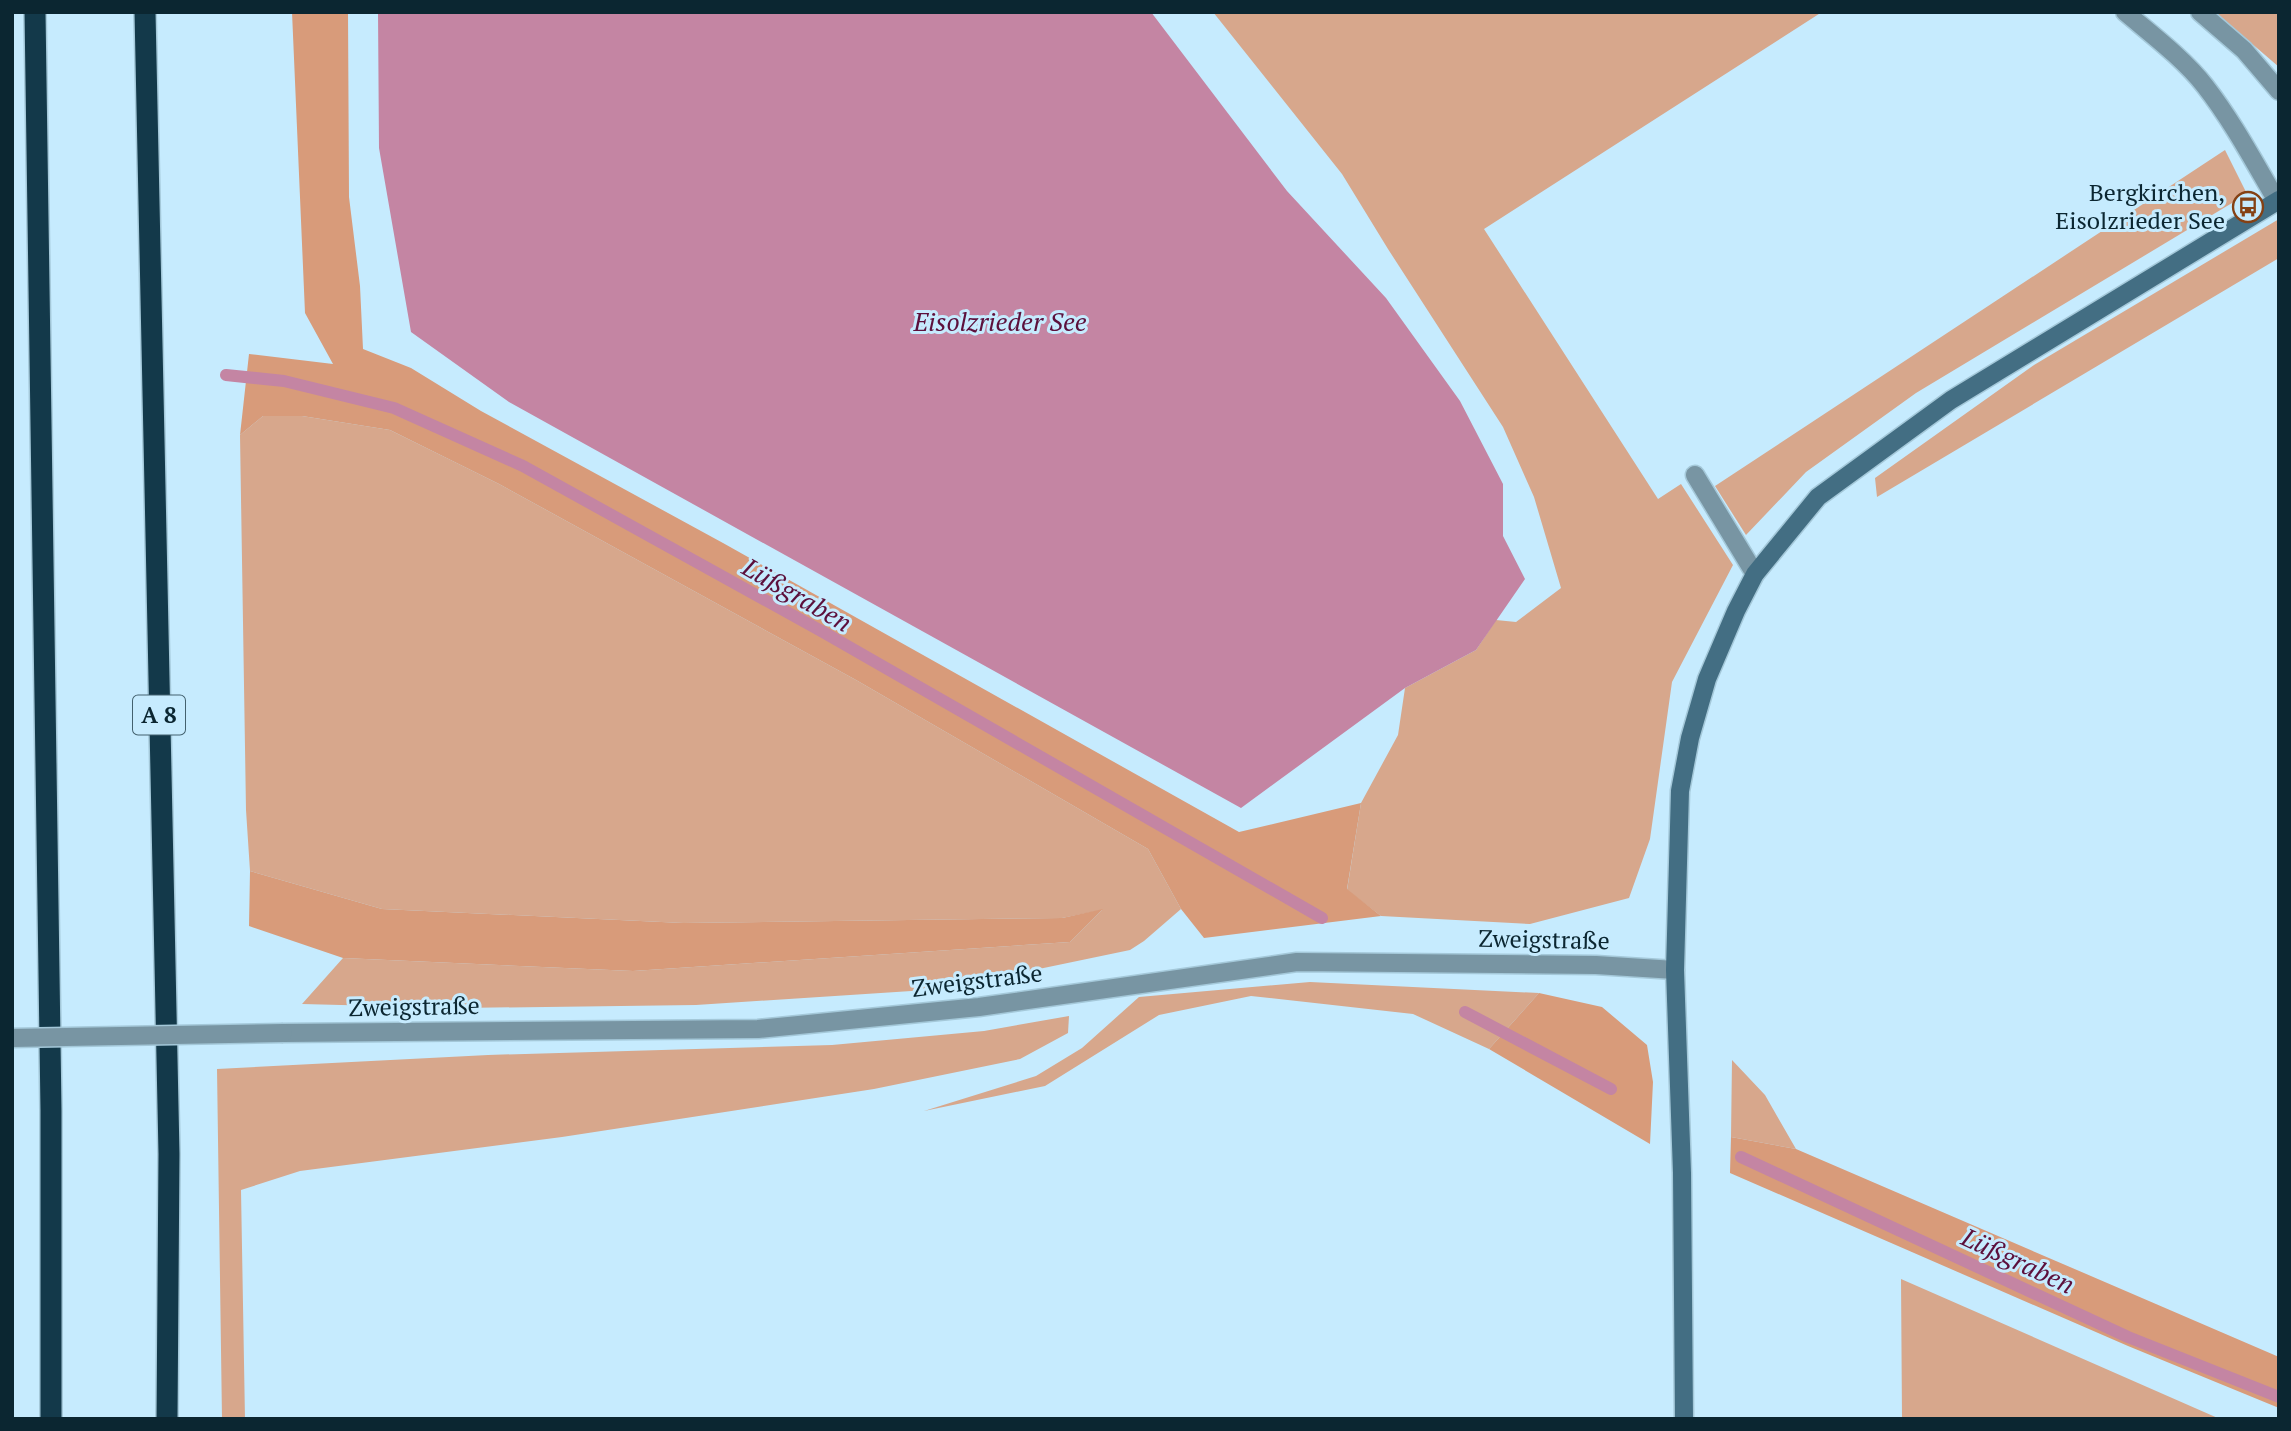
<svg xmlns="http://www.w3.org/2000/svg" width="2291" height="1431" viewBox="0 0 2291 1431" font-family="'PT Serif',serif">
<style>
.green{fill:#d7a78c}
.forest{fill:#d89b7a}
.water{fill:#c485a3}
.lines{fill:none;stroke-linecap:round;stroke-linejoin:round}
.stream{stroke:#c485a3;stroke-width:12}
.lane-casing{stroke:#a4c8d9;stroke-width:21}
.street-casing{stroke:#a4c8d9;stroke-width:21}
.secondary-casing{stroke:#a4c8d9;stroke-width:21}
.highway-casing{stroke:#a4c8d9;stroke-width:24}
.lane{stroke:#7895a3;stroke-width:18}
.street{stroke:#7895a3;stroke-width:18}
.secondary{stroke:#436e83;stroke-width:18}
.highway{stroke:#13394a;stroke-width:21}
.street-bridge-casing{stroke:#a4c8d9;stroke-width:21;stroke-linecap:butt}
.street-bridge{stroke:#7895a3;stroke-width:18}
.labels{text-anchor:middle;stroke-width:6;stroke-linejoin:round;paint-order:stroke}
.shield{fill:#c6ebfe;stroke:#43616e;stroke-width:2}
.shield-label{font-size:23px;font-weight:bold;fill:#0b2631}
.poi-label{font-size:24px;fill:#0b2631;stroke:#c6ebfe;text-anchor:end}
.street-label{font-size:24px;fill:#0b2631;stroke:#c6ebfe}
.water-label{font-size:26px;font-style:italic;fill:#5c103c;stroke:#c6ebfe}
</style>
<rect width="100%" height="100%" fill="#c6ebfe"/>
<!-- green -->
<path class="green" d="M1213 12H1822L1484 229 1658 499 1681 484 1733 565 1672 682 1650 839 1629 898 1530 924 1381 916 1347 890 1361 803 1398 735 1405 688 1476 650 1496 620 1516 622 1561 588 1534 497 1503 427 1388 249 1342 174Z
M2215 12H2279V67Z
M2225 150 2247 194 1916 393 1806 472 1746 535 1715 486Z
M2279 219V258L1877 497 1875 478 2034 365Z
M263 416H302L390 430 499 484 856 680 1148 849 1181 909 1144 941 1130 950 942 989 696 1005 459 1008 302 1004 343 958 633 971 1070 942 1102 910 1062 918 683 923 382 909 250 871 246 810 240 435Z
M1310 982 1539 993 1489 1049 1413 1014 1251 996 1159 1015 1045 1086 924 1111 1036 1076 1082 1048 1139 997Z
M1069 1016 1068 1033 1020 1059 874 1089 562 1137 300 1171 241 1190 245 1419H222L217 1069 488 1055 832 1045 984 1031Z
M1732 1060 1765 1095 1796 1149 1731 1137Z
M1901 1279 2220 1419H2221H1902Z"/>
<!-- forest -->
<path class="forest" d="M292 12H348L349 197 360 286 363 349 411 368 481 411 723 543 1239 832 1361 803 1347 889 1381 916 1204 938 1181 909 1148 849 856 680 499 484 390 430 302 416H263L240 435 249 354 333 364 305 313Z
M250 871 382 909 683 923 1062 918 1103 909 1070 942 633 971 343 958 249 926Z
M1539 993 1602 1007 1647 1045 1653 1082 1650 1144 1489 1049Z
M1731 1137 1796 1149 2279 1357V1408L2128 1346 1730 1173Z"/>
<!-- water -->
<path class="water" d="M378 12H1151L1287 191 1386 298 1460 401 1503 484V536L1525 579 1476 650 1405 688 1241 808 509 402 411 332 379 148Z"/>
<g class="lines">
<!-- stream -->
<path class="stream" d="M226 375 284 381 394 408 523 466 823 632 1322 918
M1465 1012 1611 1089
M1741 1157 2128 1337 2279 1397"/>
<!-- lane casing -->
<g class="lane-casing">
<path id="lane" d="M2125 12C2151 34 2184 59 2205 86 2233 122 2254 162 2277 201
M2200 12 2244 50 2279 91
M1695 475 1755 574"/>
</g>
<!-- street casing -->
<g class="street-casing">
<path id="street" d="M283 1033 758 1029 979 1007 1297 962 1596 965 1675 970"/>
</g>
<!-- secondary casing -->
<g class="secondary-casing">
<path id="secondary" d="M1684 1419 1682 1173 1675 970 1680 791 1690 738 1707 679 1736 611 1755 574 1818 497 1951 400 2279 200"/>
</g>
<!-- highway casing -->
<g class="highway-casing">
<path id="highway" d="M35 12 51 1110V1419
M145 12 169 1154 167 1419"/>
</g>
<!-- lane -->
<use href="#lane" class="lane"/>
<!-- street -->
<use href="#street" class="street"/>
<!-- secondary -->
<use href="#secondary" class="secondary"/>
<!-- highway -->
<use href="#highway" class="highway"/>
<!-- street-bridge casing -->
<g class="street-bridge-casing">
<path id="street-bridge" d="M12 1038 283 1033"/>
</g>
<!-- street-bridge -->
<use href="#street-bridge" class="street-bridge"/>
</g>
<!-- icons -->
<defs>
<g id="bus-ring" transform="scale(1.575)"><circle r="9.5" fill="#c6ebfe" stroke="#854114" stroke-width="1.5"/><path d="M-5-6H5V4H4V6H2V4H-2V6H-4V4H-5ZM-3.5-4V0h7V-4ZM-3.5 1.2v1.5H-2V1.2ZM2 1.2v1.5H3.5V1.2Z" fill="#854114"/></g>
</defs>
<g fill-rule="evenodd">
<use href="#bus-ring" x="2248" y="207"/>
</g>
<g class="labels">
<!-- shield labels -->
<rect class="shield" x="133" y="695.5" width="52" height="39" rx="5"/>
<g class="shield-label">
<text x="159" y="723">A 8</text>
</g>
<!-- poi labels -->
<g class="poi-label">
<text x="2225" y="201">Bergkirchen,<tspan x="2225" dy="28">Eisolzrieder See</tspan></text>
</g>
<!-- street labels -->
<g class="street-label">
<text transform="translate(1544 940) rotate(1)" y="8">Zweigstraße</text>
<text transform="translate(977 981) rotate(-7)" y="8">Zweigstraße</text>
<text transform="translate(414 1007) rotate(-1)" y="8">Zweigstraße</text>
</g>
<!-- water labels -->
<g class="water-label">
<text x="1000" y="331">Eisolzrieder See</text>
<text transform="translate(797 595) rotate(30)" y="9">Lüßgraben</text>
<text transform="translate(2018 1261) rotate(25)" y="9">Lüßgraben</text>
</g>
</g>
<!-- border -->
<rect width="2291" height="1431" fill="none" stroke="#0b2631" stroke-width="28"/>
</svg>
